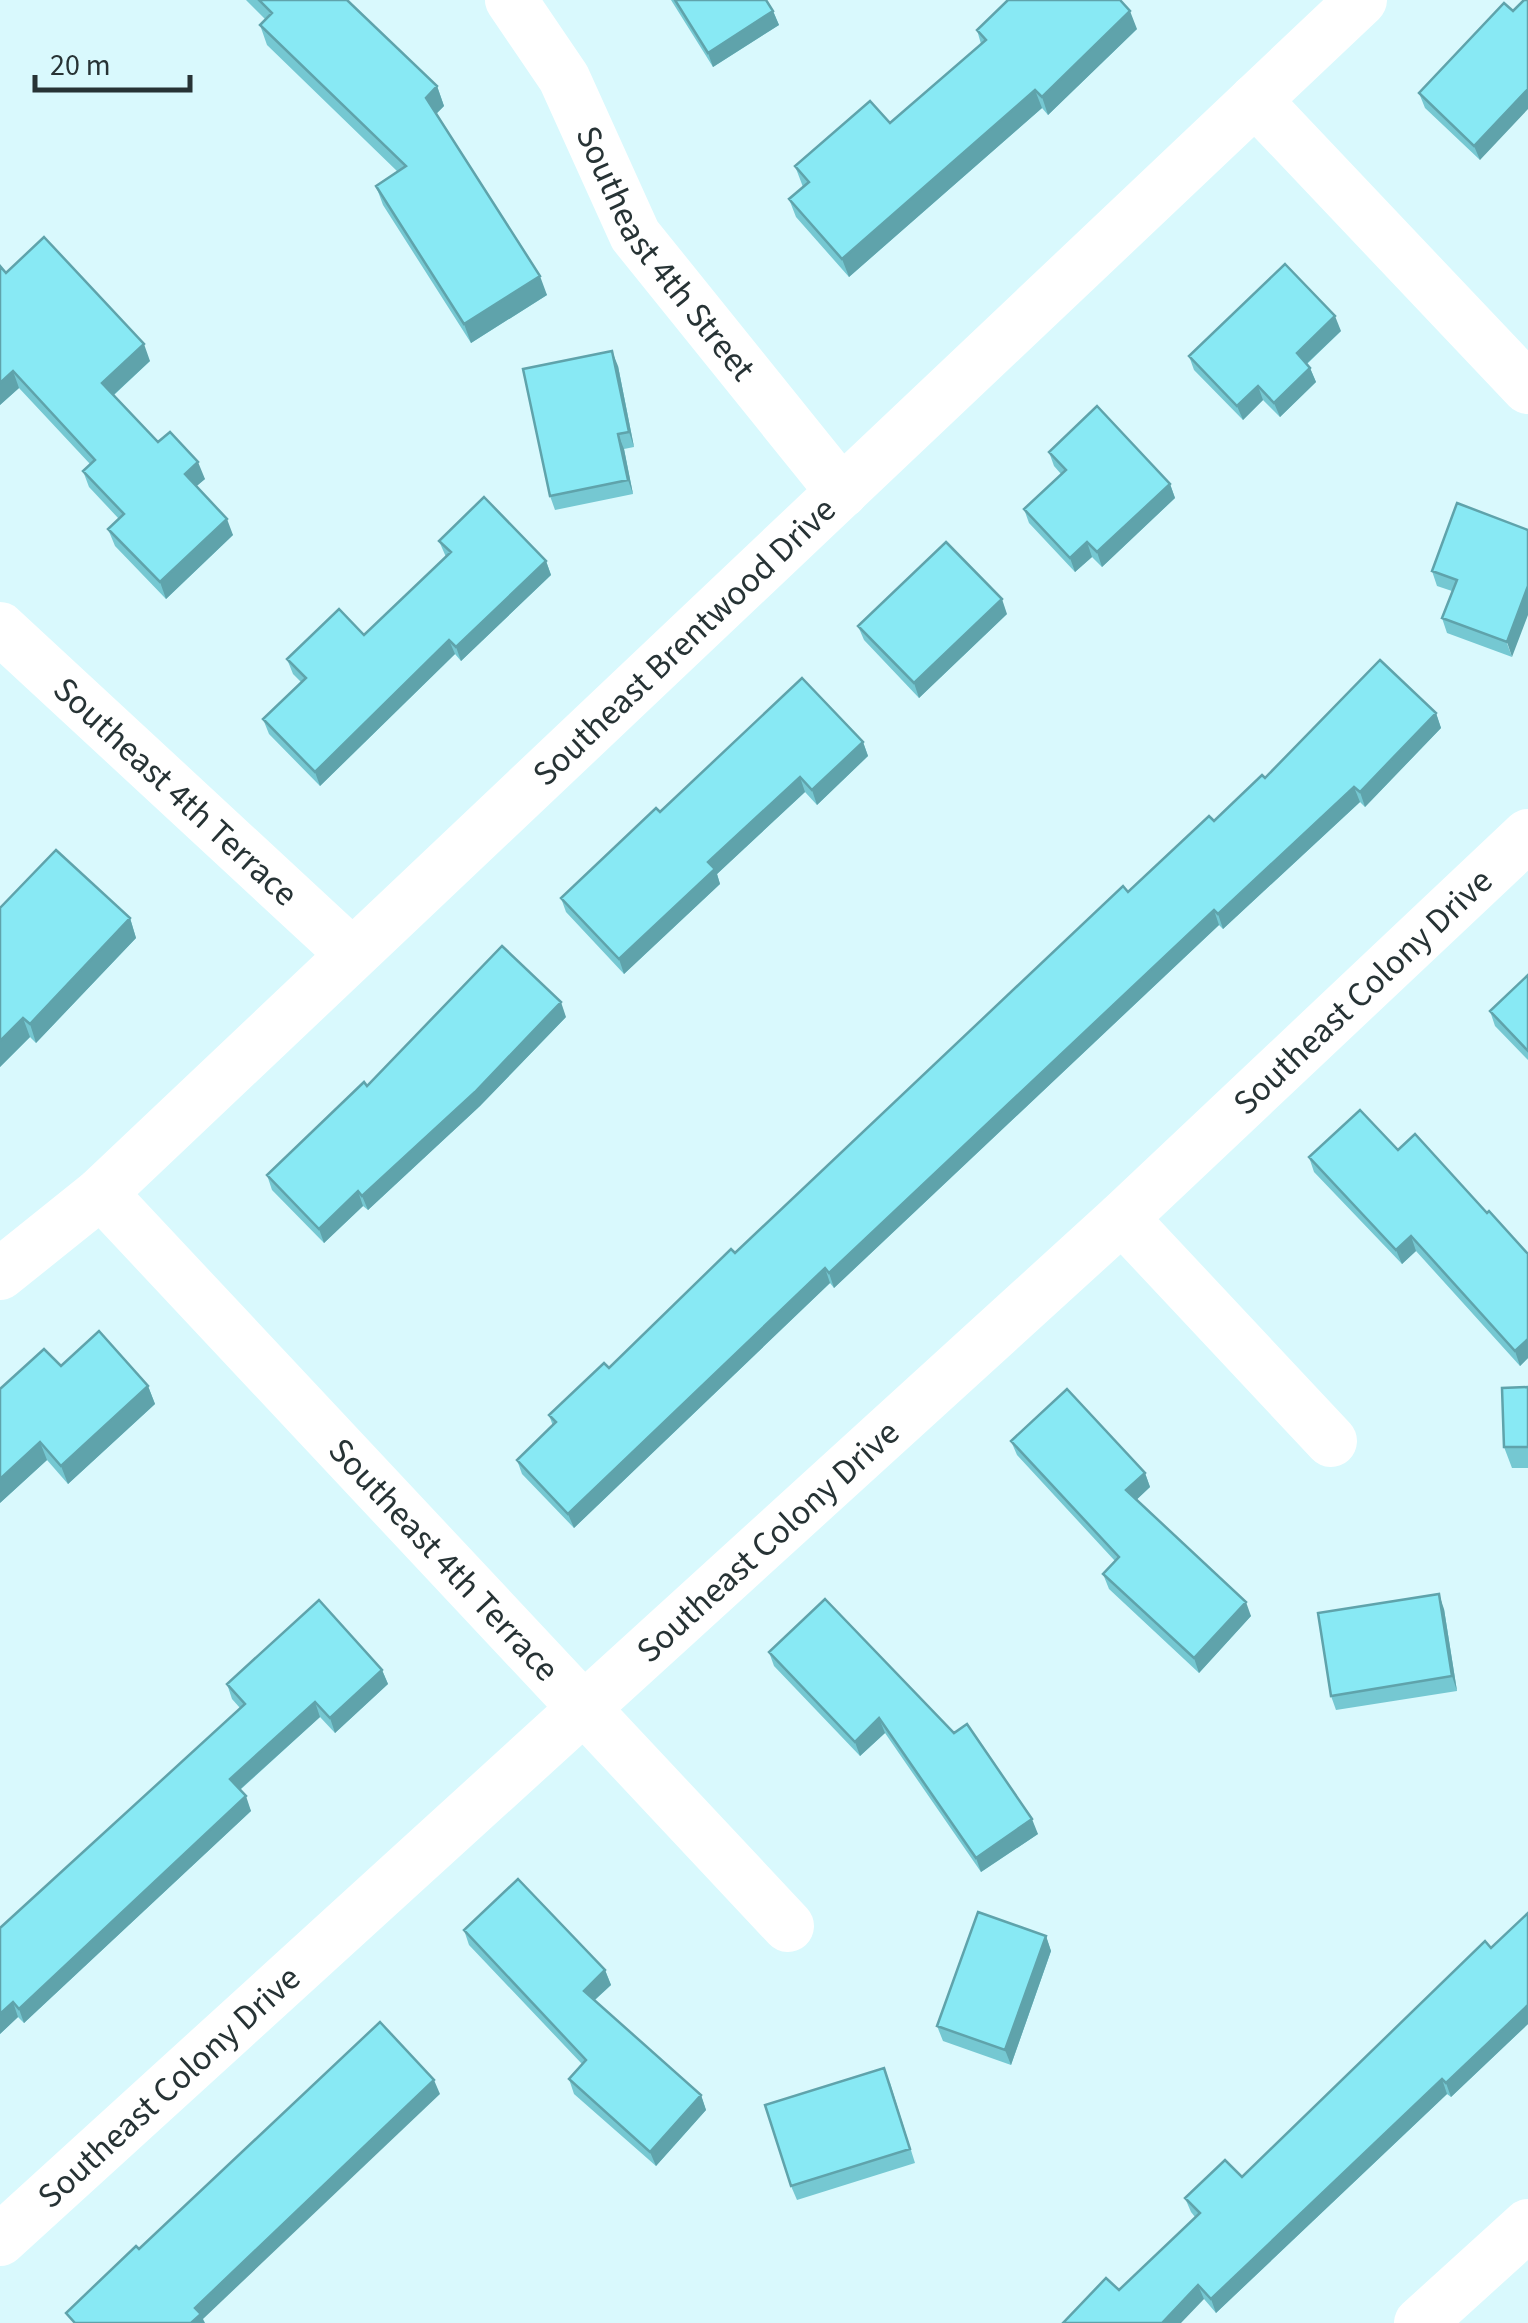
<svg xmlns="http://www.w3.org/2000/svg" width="1528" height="2323" viewBox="0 0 1528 2323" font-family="'Source Sans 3',sans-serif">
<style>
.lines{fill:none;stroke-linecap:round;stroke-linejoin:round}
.minor{stroke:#fff;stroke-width:52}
.wall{fill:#75c8d2}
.shaded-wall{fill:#5fa3ab}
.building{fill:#88e9f4;stroke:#5fa3ab;stroke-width:2.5}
.labels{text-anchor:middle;stroke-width:8;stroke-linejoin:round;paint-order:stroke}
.street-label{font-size:35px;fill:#273335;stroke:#d9f9fd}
</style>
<rect width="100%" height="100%" fill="#d9f9fd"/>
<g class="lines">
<!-- minor -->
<g class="minor">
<path id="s1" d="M511 0 564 78 635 235 842 492"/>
<path d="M1255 100 1528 388"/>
<path id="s2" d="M0 628 352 954"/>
<path id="s3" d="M101 1193 788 1926"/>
<path d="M1122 1218 1331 1441"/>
<path id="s4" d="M0 1274 101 1193 1361 0"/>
<path id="s5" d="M0 2240 1122 1218 1528 835"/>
<path d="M1420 2323 1528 2225"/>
</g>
</g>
<!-- wall -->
<path class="wall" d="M246 0H347L437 86 444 106 436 114 547 295 471 343 383 205 376 186 398 172 267 45 260 25 266 20Z
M671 0H766L773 11 779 25 713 67Z
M1504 3 1480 160 1425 108 1419 93Z
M1137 29 1048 115 1042 108 849 277 796 217 789 199 803 187 795 166 890 123 981 44 977 30Z
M6 273 150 361 114 395 158 442 205 479 196 486 233 535 166 599 115 546 108 529 119 519 89 487 83 471 90 464 19 388 0 405Z
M1341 331 1307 364 1310 368 1316 382 1280 417 1263 400 1243 420 1194 370 1189 356Z
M618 366 634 447 624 449 633 494 555 510 550 496Z
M1049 452 1170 484 1175 498 1102 567 1092 557 1075 572 1029 523 1024 509 1061 474 1054 466Z
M1457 503 1512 657 1447 633 1442 618 1452 591 1437 586 1432 571Z
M439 541 546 561 551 575 461 661 455 654 320 786 269 734 263 719 301 682 293 674 287 659 364 635 446 557Z
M1007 614 919 698 864 640 858 626Z
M1436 713 1441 728 1365 807 1360 802 1223 929 1219 925 834 1288 830 1283 574 1528 522 1474 517 1460 553 1426 549 1415 609 1368 1128 892 1265 778Z
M863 742 868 756 817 805 805 792 717 874 720 884 624 974 566 912 561 898 660 812Z
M0 908 130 918 136 938 36 1043 30 1037 0 1067Z
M1528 975V1060L1495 1026 1490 1011Z
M566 1017 480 1106 368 1210 363 1206 324 1243 272 1190 267 1175 367 1086Z
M1398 1150 1487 1213 1528 1254V1358L1520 1366 1416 1251 1402 1264 1314 1172 1309 1157Z
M61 1366 148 1386 155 1404 68 1484 47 1460 0 1503Z
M1528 1387V1468H1512L1504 1447Z
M1011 1441 1145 1473 1150 1487 1136 1500 1251 1616 1199 1673 1109 1589 1103 1574 1115 1561 1017 1455Z
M825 1599 1038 1834 981 1872 885 1733 860 1756 774 1666 769 1652Z
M1444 1609 1457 1691 1336 1710 1331 1696Z
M382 1670 388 1684 335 1733 320 1717 240 1790 251 1811 24 2023 18 2017 0 2034V1928L240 1708 232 1699 227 1684Z
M1528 1913V2024L1451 2097 1447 2094 1216 2313 1204 2299 1119 2290 1195 2217 1191 2212 1185 2198 1242 2177Z
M464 1930 605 1970 611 1985 595 2000 701 2095 706 2110 656 2166 574 2094 569 2079 582 2064 469 1945Z
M1046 1936 1051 1951 1011 2065 943 2041 937 2026Z
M890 2083 915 2163 797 2200 791 2186Z"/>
<!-- shaded-wall -->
<path class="shaded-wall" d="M773 11 779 25 713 67 708 53Z
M1130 11 1137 29 1048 115 1042 97Z
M437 86 444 106 433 117 426 98Z
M1528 89V109L1480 160 1474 146Z
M1035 90 1042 108 849 277 842 259Z
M540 276 547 295 471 343 464 324Z
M1335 316 1341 331 1302 368 1297 353Z
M144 344 150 361 108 400 102 383Z
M612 351 618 366 634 447 629 432Z
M1310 368 1316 382 1280 417 1274 403Z
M13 371 19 388 0 405V383Z
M1258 386 1263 400 1243 420 1237 406Z
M618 434 624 449 633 494 628 480Z
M198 462 205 479 191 491 185 474Z
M1170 484 1175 498 1102 567 1097 552Z
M227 519 233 535 166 599 160 582Z
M1087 542 1092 557 1075 572 1070 558Z
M546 561 551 575 461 661 456 647Z
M1528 586V615L1512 657 1507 642Z
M1002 599 1007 614 919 698 914 683Z
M449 640 455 654 320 786 315 772Z
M1436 713 1441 728 1365 807 1360 792Z
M863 742 868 756 817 805 812 790Z
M800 777 805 792 717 874 720 884 624 974 619 959 708 862Z
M1354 787 1360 802 1223 929 1218 914Z
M1214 910 1219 925 834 1288 829 1273Z
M130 918 136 938 36 1043 30 1024Z
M561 1002 566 1017 480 1106 368 1210 362 1196Z
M23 1018 30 1037 0 1067V1041Z
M358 1191 363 1206 324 1243 319 1229Z
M1411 1236 1416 1251 1402 1264 1396 1250Z
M825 1268 830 1283 574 1528 568 1514Z
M1528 1339V1358L1520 1366 1515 1351Z
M148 1386 155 1404 68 1484 61 1466Z
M40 1442 47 1460 0 1503V1479Z
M1145 1473 1150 1487 1131 1505 1126 1490Z
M1439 1594 1444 1609 1457 1691 1452 1676Z
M1246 1602 1251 1616 1199 1673 1194 1658Z
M382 1670 388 1684 335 1733 330 1718Z
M315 1702 320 1717 236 1793 230 1779Z
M879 1718 885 1733 860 1756 855 1742Z
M246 1796 251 1811 24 2023 19 2009Z
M1032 1819 1038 1834 981 1872 976 1858Z
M1046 1936 1051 1951 1011 2065 1005 2050Z
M605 1970 611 1985 589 2005 584 1991Z
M13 2002 18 2017 0 2034V2014Z
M1528 2005V2024L1451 2097 1446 2083Z
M1442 2079 1447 2094 1216 2313 1211 2299Z
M434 2080 440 2094 203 2319 205 2323H191L195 2308Z
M701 2095 706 2110 656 2166 650 2152Z
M1198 2285 1204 2299 1181 2323H1162Z"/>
<!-- building -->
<path class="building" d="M259 0H347L437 86 426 98 540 276 464 324 376 186 406 166 260 25 272 13Z
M675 0H766L773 11 708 53Z
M1008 0H1120L1130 11 1042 97 1035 90 842 259 789 199 809 182 795 166 870 101 890 123 986 40 977 30Z
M1524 0H1528V89L1474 146 1419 93 1504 3 1513 11Z
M44 237 144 344 102 383 158 442 170 432 198 462 185 474 227 519 160 582 108 529 124 514 83 471 95 460 13 371 0 383V266L6 273Z
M1285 264 1335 316 1297 353 1310 368 1274 403 1258 386 1237 406 1189 356Z
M612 351 629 432 618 434 628 480 550 496 523 369Z
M1097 406 1170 484 1097 552 1087 542 1070 558 1024 509 1066 470 1049 452Z
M484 497 546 561 456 647 449 640 315 772 263 719 306 678 287 659 339 609 364 635 451 552 439 541Z
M1457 503 1528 530V586L1507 642 1442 618 1457 580 1432 571Z
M946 542 1002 599 914 683 858 626Z
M1380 660 1436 713 1360 792 1354 787 1218 914 1214 910 829 1273 825 1268 568 1514 517 1460 556 1422 549 1415 604 1363 609 1368 731 1249 735 1253 1123 886 1128 892 1209 816 1214 821 1262 775 1265 778Z
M802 678 863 742 812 790 800 777 708 862 715 869 619 959 561 898 656 808 660 812Z
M56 850 130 918 30 1024 23 1018 0 1041V908Z
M502 946 561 1002 475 1092 362 1196 358 1191 319 1229 267 1175 364 1082 367 1086Z
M1528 975V1051L1490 1011Z
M1360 1110 1398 1150 1415 1134 1487 1213 1489 1211 1528 1254V1339L1515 1351 1411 1236 1396 1250 1309 1157Z
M99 1331 148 1386 61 1466 40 1442 0 1479V1389L44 1349 61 1366Z
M1528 1387V1447H1504L1502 1388Z
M1067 1389 1145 1473 1126 1490 1246 1602 1194 1658 1103 1574 1119 1557 1011 1441Z
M1439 1594 1452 1676 1331 1696 1318 1613Z
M825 1599 954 1733 967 1724 1032 1819 976 1858 879 1718 855 1742 769 1652Z
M319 1600 382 1670 330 1718 315 1702 230 1779 246 1796 19 2009 13 2002 0 2014V1928L245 1704 227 1684Z
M518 1879 605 1970 584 1991 701 2095 650 2152 569 2079 586 2060 464 1930Z
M978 1912 1046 1936 1005 2050 937 2026Z
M1528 1913V2005L1446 2083 1442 2079 1211 2299 1198 2285 1162 2323H1063L1106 2278 1119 2290 1200 2213 1185 2198 1225 2160 1242 2177 1485 1941 1491 1948Z
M380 2022 434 2080 195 2308 201 2314 191 2323H75L66 2313 136 2246 139 2249Z
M884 2068 910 2149 791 2186 765 2105Z"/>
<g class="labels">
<!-- street labels -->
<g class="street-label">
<text dy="12" stroke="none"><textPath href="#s1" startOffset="298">Southeast 4th Street</textPath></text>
<text dy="12" stroke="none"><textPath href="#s4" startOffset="932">Southeast Brentwood Drive</textPath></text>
<text dy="12" stroke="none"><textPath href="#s2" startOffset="240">Southeast 4th Terrace</textPath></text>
<text dy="12" stroke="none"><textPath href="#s5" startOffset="1848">Southeast Colony Drive</textPath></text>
<text dy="12" stroke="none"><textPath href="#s5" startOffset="1038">Southeast Colony Drive</textPath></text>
<text dy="12" stroke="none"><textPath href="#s3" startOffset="502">Southeast 4th Terrace</textPath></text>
<text dy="12" stroke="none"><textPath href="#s5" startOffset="228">Southeast Colony Drive</textPath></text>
</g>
</g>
<!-- scale -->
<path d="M35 75v15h155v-15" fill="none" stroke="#273335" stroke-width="5"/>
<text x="50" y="75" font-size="30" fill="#273335" stroke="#d9f9fd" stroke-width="8" paint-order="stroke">20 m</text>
</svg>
